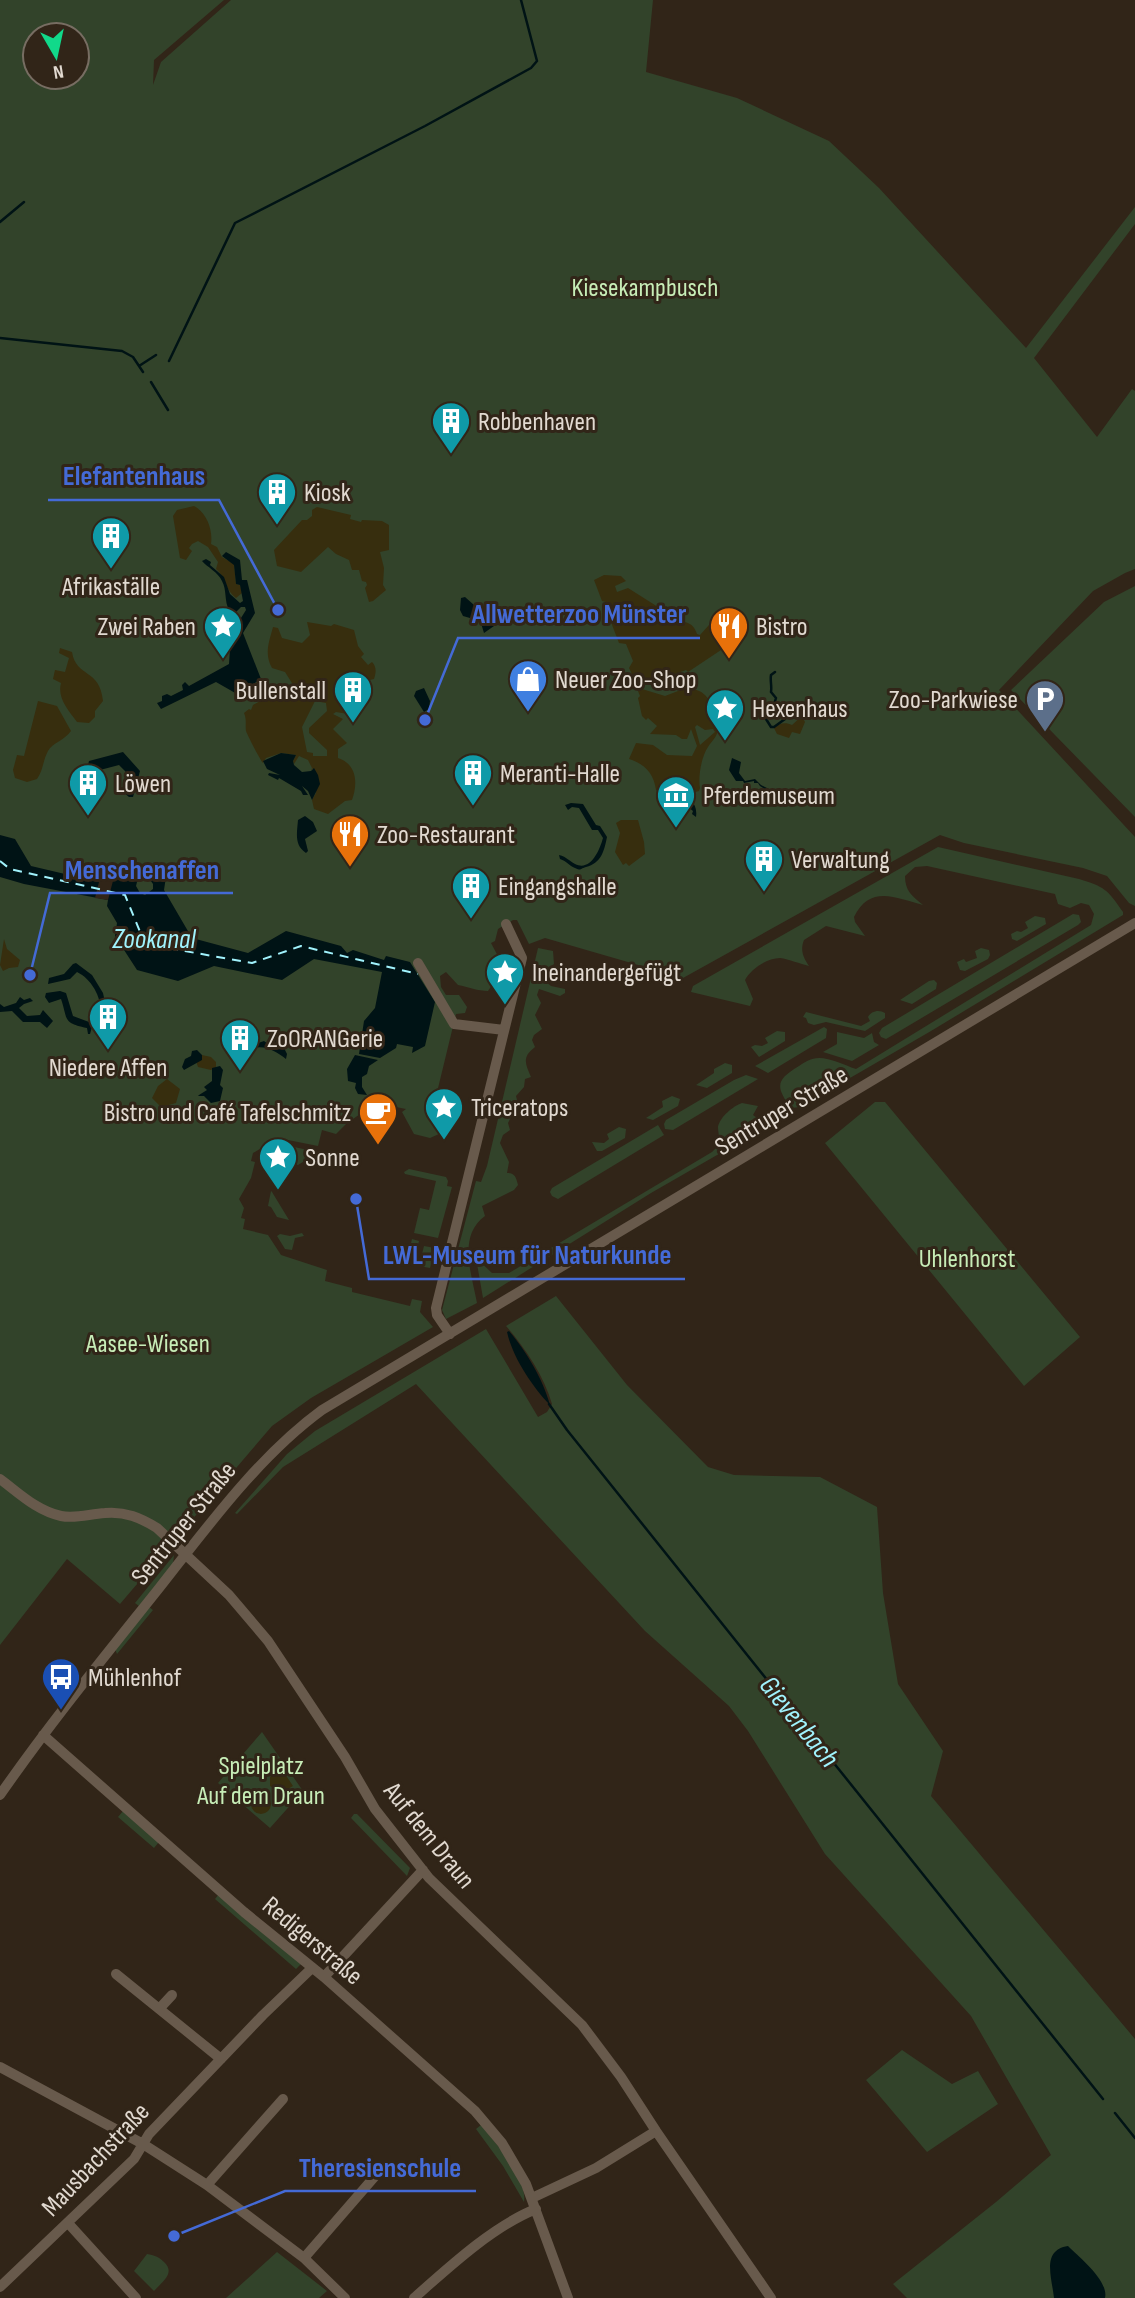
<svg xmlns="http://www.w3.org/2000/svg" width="1135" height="2298" viewBox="0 0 1135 2298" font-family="'Sofia Sans Condensed',sans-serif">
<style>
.green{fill:#32432a;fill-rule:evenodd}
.sand{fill:#372e0e;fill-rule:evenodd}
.water{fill:#001315;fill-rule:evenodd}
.pier{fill:#312518}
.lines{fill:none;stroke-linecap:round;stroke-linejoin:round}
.stream{stroke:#001315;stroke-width:2.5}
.ferry{stroke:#a0f2fc;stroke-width:2;stroke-dasharray:9 7;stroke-linecap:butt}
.minor{stroke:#685a4c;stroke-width:10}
.labels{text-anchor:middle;stroke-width:6;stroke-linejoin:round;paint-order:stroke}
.park-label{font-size:26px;fill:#c7edb7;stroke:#312518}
.poi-label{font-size:26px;fill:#e1d9d0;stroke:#312518;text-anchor:start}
.street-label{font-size:26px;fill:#e1d9d0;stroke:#312518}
.water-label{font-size:28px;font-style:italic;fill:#a0f2fc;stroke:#312518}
.leader{fill:none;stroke:#446ad6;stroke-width:2.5}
.callout-dot{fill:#446ad6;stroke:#312518;stroke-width:2.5}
.callout-label{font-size:28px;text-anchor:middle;font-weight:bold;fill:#446ad6;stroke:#312518;stroke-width:6;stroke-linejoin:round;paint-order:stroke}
</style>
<rect width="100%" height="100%" fill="#312518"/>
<!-- green -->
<path class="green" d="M0 0H224L154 60 153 85 161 62 231 0H653L646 72 737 98 829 141 879 188 1026 348 1135 207V224L1034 358 1097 437 1132 389 1135 391V569L1125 573 1093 591 999 690 1135 837V906L1129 903 1107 876 1083 868 964 843 940 835 683 978 545 938 529 944 517 920H513L498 929 495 941 491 943 500 960 498 966C490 970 490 977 492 985L488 991C478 991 468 987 458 985L446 972 440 976 441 987 446 995H459L467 1007 465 1013 456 1014 432 1113 438 1116 442 1122 439 1134 430 1138 414 1134 402 1112 406 1109 371 1102 361 1109 360 1114 346 1124 336 1134 322 1130 318 1146 278 1138 253 1153 251 1161 255 1162 251 1178 239 1199 244 1208 241 1218 245 1219 243 1229 268 1235 281 1255 327 1270 325 1281 352 1288V1292L410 1306 412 1299 422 1301 420 1312 433 1327 311 1398 272 1426 120 1604 67 1559 0 1645ZM35 35H77V77H35Z
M1135 586V817L1011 690 1104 602Z
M938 847 1079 879C1105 887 1107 889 1123 912V915L931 1031 800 1107 791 1108C775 1086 776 1080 799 1066 805 1062 811 1058 819 1058 831 1058 844 1065 856 1069L1091 925 1094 914 1089 905 1081 903 1070 908 1058 904 1055 894 927 866 915 867 905 876C905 891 912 896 923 905 896 898 870 884 854 917L855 922 865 936 826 926 804 940C800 950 803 957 809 966 800 964 789 959 780 958 767 958 751 969 745 980L753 999 750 1006 691 992 693 986Z
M1073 914 1079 915 1081 922 1078 925 893 1035 886 1039 881 1037 879 1033 882 1028Z
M1035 916 1045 918 1046 924 1017 941 1012 939 1011 934 1017 931 1021 932 1028 928 1025 922Z
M538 948 553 951 554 964C547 969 545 974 546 982L551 986 565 989V993L560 996 539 989 537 995 541 1003 535 1015 542 1029 534 1035 532 1040 535 1047C522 1057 525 1063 531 1077L525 1079 524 1087 516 1096 520 1112 511 1117 508 1123 510 1130 503 1135 500 1143 509 1162 507 1173C515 1173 516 1177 518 1185L514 1190 482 1206 485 1216C457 1236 472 1275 477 1303L446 1319 442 1310 476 1181 481 1182 487 1166Z
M981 948 989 950 990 955 988 959 965 971 960 970 957 962 964 959 966 962 977 958 975 951Z
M934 980 937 983 936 989 912 1004 900 1000 929 981Z
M806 1012 861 1026 870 1021 868 1017C871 1011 879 1009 885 1013V1018L865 1031 826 1022 814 1025 808 1023 806 1018 803 1017Z
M824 1027 827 1029 826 1038 768 1073 755 1066Z
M777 1031 785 1032V1041L759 1057 751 1047 755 1045 762 1046 768 1043 765 1038Z
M837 1032 864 1038 872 1033 874 1042 879 1045 852 1061 823 1052 837 1044Z
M725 1063 732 1065V1073L707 1088 696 1085 714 1073V1069Z
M746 1075 758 1079 673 1130 665 1129 664 1124 666 1120 734 1080Z
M672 1096 680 1099 678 1106 653 1120 646 1118 663 1107 662 1101Z
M875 1102H885L1080 1337 1024 1386 825 1143Z
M742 1103 758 1106 753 1115 761 1121 766 1115 770 1120 769 1125 651 1193 483 1298 476 1258 492 1273H509L712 1152 719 1145C720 1139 718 1132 718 1127 720 1117 733 1106 742 1103Z
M658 1125 664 1135 558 1199 552 1196 550 1192 552 1188Z
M619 1127 626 1129 625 1138 602 1151H597L592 1142 604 1143 609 1139 607 1134Z
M290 1146 312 1151 314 1155 298 1165 289 1162Z
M409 1169 446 1177 448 1181 447 1186 452 1187 438 1238 414 1233 420 1208 429 1210 436 1181 405 1174 404 1172Z
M271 1191 272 1192 289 1220 277 1217 271 1207 268 1206Z
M302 1233 304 1236 295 1238 292 1250 285 1249 277 1236 280 1234 290 1236Z
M412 1239 419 1241 413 1264 402 1262 405 1250 409 1251Z
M424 1246 435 1248 430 1268 419 1266Z
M556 1296 627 1385 708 1467 734 1475 820 1477 877 1507 883 1593 898 1684 943 1751 931 1796 1135 2039V2298H907L893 2284 996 2202 1051 2155 971 2016 825 1854 748 1731 729 1706 645 1631 416 1384 283 1467 237 1514 235 1513 287 1454 315 1431 486 1329 538 1417 547 1412 552 1404C544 1376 525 1348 506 1326Z
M174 1555 173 1564 139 1606 135 1603Z
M149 1607 153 1610 117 1654 115 1649Z
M262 1732 303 1791 270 1828 218 1783Z
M123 1811 159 1842 154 1848 118 1817Z
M354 1814H357L410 1868 407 1876 351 1818Z
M219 1894 301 1964 296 1969 215 1899Z
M902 2050 952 2084 978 2071 998 2104 927 2152 866 2080Z
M481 2125C495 2142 528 2180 524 2202L503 2166 476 2129Z
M277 2252 327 2291 319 2298H226Z
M147 2254C154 2255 159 2257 164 2262 176 2273 162 2282 154 2291L134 2271Z"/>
<!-- sand -->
<path class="sand" d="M194 506C207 513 213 530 211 544L217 547 222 557 234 564 236 584 240 585 242 593 236 598C225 590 226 577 216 569L218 562 208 547 198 541 192 544 189 548 192 551 186 560 180 558 173 516 177 510Z
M317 507 351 515 350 519 361 522 362 520 382 521 389 525V550L380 552 384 568 383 585 386 590 373 601 369 602 365 588 367 585 366 582 362 581 359 570H352L349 560 336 554 328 547 301 572 277 566 274 550 302 520H307L312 516V510Z
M604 575 621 576 626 581 615 586 617 592 628 588 658 607 672 611 670 619C684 622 693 621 697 634L700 635 709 625 712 626 710 633 732 638 733 642 688 672 686 670 672 675 673 680C659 689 647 682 633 676L629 668 633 661 626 644 619 643 609 617 611 613 606 602 602 601 594 580Z
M307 622 331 626 334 624 354 630 358 646 364 654 361 657 368 665 372 662C377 667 376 673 374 679L365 681 351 695 356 706 348 714 336 712 333 714 343 719 333 729 347 743 338 749V758C357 764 358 784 352 800L345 801 328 814 314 809 312 800 316 793 313 768 311 771 312 768 308 760 299 756 294 764 295 768 293 761 296 755 281 753 266 758 263 763C260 760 248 736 246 731 245 725 247 720 244 713L249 709 251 710 253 705 271 695 290 701 297 691 285 672 272 668C264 654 269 642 273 627L278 628 282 638 302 643 310 635ZM315 701 326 703 327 711 309 728V733L327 750V756H313V753L307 752 302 727Z
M60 648 72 652C76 678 100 668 103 701L95 711V717L89 723 77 722C68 710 57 698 61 683L53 679 55 670 65 672 69 658 59 653Z
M686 688C704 690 704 694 715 707L710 713 713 724 718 727C718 737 713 739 708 747 701 757 698 778 700 788L699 791 695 792 693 801C681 793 670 795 656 790 654 774 645 764 629 759L636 743 653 745 667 755 692 756 697 746 691 729 687 739H682L676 735 650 734 657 726 648 718 646 720 642 716 638 698 640 696 638 691 642 689 665 696ZM697 725 705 730 713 729 715 732 700 745 695 727Z
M38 701 57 706 71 731C65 740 52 743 48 751 43 760 43 771 37 779L27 782 15 778 13 770 17 755 24 756Z
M802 716 805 722 800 734 792 732 789 738 777 734 774 728C780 723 785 722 792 725Z
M621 820H638L644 842 645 854 629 866 626 863 623 865 615 852 620 833 616 823Z
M4 939 7 949 20 960 18 967 9 968 3 971 0 965Z
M202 1055 211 1057 216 1062V1067L211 1070 198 1067 196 1061 202 1060Z
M167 1079 180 1089 176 1103 161 1107 152 1098 158 1086Z
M281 1768 293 1786C285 1791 279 1792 270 1786V1777Z
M251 1804a10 10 0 1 1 20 0a10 10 0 1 1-20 0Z"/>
<!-- water -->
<path class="water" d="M226 552 240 560 242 580H247L255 613 243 633 261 679 237 694 216 682 161 709 157 703 162 701V696L167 694 171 696 183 690 182 685 185 682 189 686 229 664 231 634 246 610 245 607H241L236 612 229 610C224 601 227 590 222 581 218 572 207 567 202 561L206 559 211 562 210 565 224 577 230 594 240 603 243 601 240 585 236 584 234 565 222 556Z
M465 597 474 605 475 613 470 618 463 616 460 610 461 598Z
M490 609 499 618 494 626 484 633 480 620Z
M424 688 430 701 429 709 424 712 414 696 416 691Z
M715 707 719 712H726L727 718 718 727 709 720 710 713Z
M123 752 140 771 133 797H129L122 791 128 774 119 765 100 770 98 774 102 780V794L100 796 84 781 89 761Z
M281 753 296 755 293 761 294 765 302 772 311 771 314 768 318 775 320 784 312 800 308 791 302 786 308 795H303L301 791 279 778 278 780 268 775 269 773 280 775 267 769 263 761Z
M732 758 741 762 739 773 745 781 755 779 761 785 769 789 768 791 760 786 758 783H754V781L744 783 743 781H736L729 770Z
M676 793C689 797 698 803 696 817L692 814 693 811 676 797 673 799 669 795Z
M571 803 583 804 596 825 600 826 607 837C604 852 601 863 586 867 579 869 582 871 575 868 569 866 567 861 560 859L559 855C567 857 569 861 575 864 591 872 600 849 603 838L598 830H592L579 808 572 807 568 810 565 805Z
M305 816 313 822 317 831 305 839 308 851 306 853C294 845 297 833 298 820Z
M0 835 15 839 31 866 99 882 114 877 137 863 167 870 164 890 192 938 248 953 286 931 341 946 347 953 353 950 384 960 386 956 410 962 435 1002 425 1046 412 1053 413 1047 397 1044 396 1048 380 1058 359 1054 364 1021 375 1008 382 972 314 959 282 980 214 966 178 981 137 970 115 936 117 923 107 906 108 900 24 884 0 877ZM144 877H148L153 884V889L145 895 140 893 136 886 137 882Z
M76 963 92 975 103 993 112 1034 110 1035 106 1026 92 1027 90 1034H88L87 1028C62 1023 68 1019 61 999L49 1003 45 997 46 993 60 991 66 993 73 1016 97 1025 100 1023C105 1004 94 980 77 972L70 979 48 984 49 978 64 974 73 964Z
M20 997 24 1000 30 998 33 1001 24 1004 19 1008 27 1016 40 1015 43 1010 53 1021 47 1028 40 1022H23L12 1011 0 1012V1004L4 1007 16 1003Z
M280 1034H282L283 1046 287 1054 286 1059C277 1052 266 1045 254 1048L249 1057 247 1055 250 1046 264 1041 268 1044Z
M197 1050 202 1055V1060L184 1070 182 1067 185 1059 191 1056 192 1051Z
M355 1055 378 1060 369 1066 367 1074 362 1077V1087L367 1095 358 1094 355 1088 356 1083 348 1081 347 1069Z
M220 1066 223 1070 220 1085 223 1088 220 1101 211 1103 204 1096H198L199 1095 207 1090 204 1087 212 1081V1068Z
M509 1331C526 1351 543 1379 550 1405 532 1386 513 1358 507 1332Z
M1068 2246C1080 2258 1109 2281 1105 2298H1054C1052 2278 1041 2250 1068 2246Z"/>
<!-- pier -->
<path class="pier" d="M114 877 108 900 95 898 99 882Z"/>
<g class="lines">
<!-- stream -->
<path class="stream" d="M0 222 24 202
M0 338 122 351 133 357 143 372
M169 361 235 223 425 126 531 68 537 61 521 0
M139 366 156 355
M151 382 168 410
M766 719 771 727H774L785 719 783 713 773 708 776 698 771 692C772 686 770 681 771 675L775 672
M549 1404 567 1430 1103 2099
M1115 2113 1135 2138"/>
<!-- ferry -->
<path class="ferry" d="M0 861 10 869 125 895 145 944 252 963 301 946 418 974"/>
<!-- minor -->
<path class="minor" d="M418 963 454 1024 504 1030
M450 1334 437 1315 436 1308 522 958 506 924
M0 1479C19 1493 37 1511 61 1516 76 1519 89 1514 105 1513 125 1511 141 1518 157 1528L229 1595 268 1641 345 1757 375 1809 429 1878 582 2025 621 2077 656 2131 771 2298
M43 1735 244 1912 324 1977 475 2111 502 2143 526 2184 568 2298
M0 1795C50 1723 105 1656 160 1587 208 1526 259 1456 322 1410L1135 923
M116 1974 221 2059
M324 1977 423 1870
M160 2008 172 1995
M0 2067 143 2144 207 2185 304 2258 345 2298
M207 2185 283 2099
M532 2198 596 2168 656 2131
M68 2223 136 2298
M304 2258 376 2175
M0 2287 134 2159 149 2134 263 2015 312 1968
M414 2298C449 2267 493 2226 536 2209"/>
</g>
<!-- icons -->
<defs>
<g id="building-pin" transform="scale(2.0125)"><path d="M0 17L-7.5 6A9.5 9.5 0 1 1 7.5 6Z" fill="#0f9aa8" stroke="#312518"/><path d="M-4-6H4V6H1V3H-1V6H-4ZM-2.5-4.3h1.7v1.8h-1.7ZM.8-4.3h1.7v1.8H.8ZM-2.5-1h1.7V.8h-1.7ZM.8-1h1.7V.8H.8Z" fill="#fff"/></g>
<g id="sight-pin" transform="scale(2.0125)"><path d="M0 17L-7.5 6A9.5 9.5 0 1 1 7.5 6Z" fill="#0f9aa8" stroke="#312518"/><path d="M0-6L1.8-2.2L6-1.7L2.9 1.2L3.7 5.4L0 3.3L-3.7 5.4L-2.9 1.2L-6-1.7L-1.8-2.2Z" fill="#fff"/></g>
<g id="restaurant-pin" transform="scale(2.0125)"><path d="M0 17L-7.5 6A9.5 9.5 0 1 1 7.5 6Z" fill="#e8710a" stroke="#312518"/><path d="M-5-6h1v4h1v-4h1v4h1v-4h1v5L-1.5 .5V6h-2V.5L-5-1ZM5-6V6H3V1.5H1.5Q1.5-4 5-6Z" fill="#fff"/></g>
<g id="shop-pin" transform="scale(2.0125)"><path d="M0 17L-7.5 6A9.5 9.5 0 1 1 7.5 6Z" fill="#3f7fe0" stroke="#312518"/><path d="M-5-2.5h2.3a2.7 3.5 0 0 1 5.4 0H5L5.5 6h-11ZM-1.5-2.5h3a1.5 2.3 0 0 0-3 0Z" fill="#fff"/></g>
<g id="parking-pin" transform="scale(2.0125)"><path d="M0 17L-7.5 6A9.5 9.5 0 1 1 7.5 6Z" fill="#5c6f8a" stroke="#312518"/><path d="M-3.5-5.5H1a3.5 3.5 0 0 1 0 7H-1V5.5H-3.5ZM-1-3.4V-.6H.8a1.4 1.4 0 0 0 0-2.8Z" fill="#fff"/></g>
<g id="museum-pin" transform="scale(2.0125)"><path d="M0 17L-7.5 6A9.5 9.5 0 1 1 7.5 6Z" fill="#0f9aa8" stroke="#312518"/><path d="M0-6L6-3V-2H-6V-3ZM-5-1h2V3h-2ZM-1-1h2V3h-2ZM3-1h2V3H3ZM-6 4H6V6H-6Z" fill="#fff"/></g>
<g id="cafe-pin" transform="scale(2.0125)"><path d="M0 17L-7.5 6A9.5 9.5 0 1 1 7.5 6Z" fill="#e8710a" stroke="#312518"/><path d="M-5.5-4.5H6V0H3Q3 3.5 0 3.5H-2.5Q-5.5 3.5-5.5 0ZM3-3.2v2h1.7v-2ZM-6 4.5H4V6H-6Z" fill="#fff"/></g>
<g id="bus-pin" transform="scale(2.0125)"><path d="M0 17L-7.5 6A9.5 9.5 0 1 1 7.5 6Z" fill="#1a4fb4" stroke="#312518"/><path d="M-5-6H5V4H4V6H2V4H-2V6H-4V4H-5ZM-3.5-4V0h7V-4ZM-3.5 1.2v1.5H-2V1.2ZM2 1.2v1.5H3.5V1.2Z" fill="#fff"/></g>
</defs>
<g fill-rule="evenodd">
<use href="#building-pin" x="451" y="421"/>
<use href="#building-pin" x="277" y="492"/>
<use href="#building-pin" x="111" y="536"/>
<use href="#sight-pin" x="223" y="626"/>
<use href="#restaurant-pin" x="729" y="626"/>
<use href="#shop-pin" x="528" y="679"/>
<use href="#building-pin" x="353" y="690"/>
<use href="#parking-pin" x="1045" y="699"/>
<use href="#sight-pin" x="725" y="708"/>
<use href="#building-pin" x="473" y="773"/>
<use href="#building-pin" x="88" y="783"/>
<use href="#museum-pin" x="676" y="795"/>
<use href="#restaurant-pin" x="350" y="834"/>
<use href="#building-pin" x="764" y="859"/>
<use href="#building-pin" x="471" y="886"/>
<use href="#sight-pin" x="505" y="972"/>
<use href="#building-pin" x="108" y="1017"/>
<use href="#building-pin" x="240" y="1038"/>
<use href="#sight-pin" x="444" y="1107"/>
<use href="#cafe-pin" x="378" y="1112"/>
<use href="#sight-pin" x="278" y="1157"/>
<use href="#bus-pin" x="61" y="1677"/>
</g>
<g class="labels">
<!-- park labels -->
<g class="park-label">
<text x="645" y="296">Kiesekampbusch</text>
<text x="967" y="1267">Uhlenhorst</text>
<text x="148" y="1352">Aasee-Wiesen</text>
<text x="261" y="1774">Spielplatz<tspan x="261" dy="30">Auf dem Draun</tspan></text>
</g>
<!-- poi labels -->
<g class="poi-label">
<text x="478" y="430">Robbenhaven</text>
<text x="304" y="501">Kiosk</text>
<text x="111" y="595" text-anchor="middle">Afrikaställe</text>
<text x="196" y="635" text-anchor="end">Zwei Raben</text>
<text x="756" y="635">Bistro</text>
<text x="555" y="688">Neuer Zoo-Shop</text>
<text x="326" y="699" text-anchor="end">Bullenstall</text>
<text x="1018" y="708" text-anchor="end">Zoo-Parkwiese</text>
<text x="752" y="717">Hexenhaus</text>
<text x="500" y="782">Meranti-Halle</text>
<text x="115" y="792">Löwen</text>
<text x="703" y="804">Pferdemuseum</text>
<text x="377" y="843">Zoo-Restaurant</text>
<text x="791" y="868">Verwaltung</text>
<text x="498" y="895">Eingangshalle</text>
<text x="532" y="981">Ineinandergefügt</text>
<text x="267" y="1047">ZoORANGerie</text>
<text x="108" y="1076" text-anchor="middle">Niedere Affen</text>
<text x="471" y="1116">Triceratops</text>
<text x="351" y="1121" text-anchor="end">Bistro und Café Tafelschmitz</text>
<text x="305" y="1166">Sonne</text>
<text x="88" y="1686">Mühlenhof</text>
</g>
<!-- street labels -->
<g class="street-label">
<text transform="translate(781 1110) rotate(-31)" y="9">Sentruper Straße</text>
<text transform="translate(183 1523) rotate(-51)" y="9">Sentruper Straße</text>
<text transform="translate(430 1835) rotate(51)" y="9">Auf dem Draun</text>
<text transform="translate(313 1940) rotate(40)" y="9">Redigerstraße</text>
<text transform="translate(95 2159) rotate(-47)" y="9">Mausbachstraße</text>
</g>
<!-- water labels -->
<g class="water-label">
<text x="154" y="948">Zookanal</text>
<text transform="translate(800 1721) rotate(51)" y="10">Gievenbach</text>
</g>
</g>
<!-- callouts -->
<path class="leader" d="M278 610L219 500H48M425 720L458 638H700M30 975L50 893H233M356 1199L369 1279H685M174 2236L285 2191H476"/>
<g class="callout-dot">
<circle cx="278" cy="610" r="7"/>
<circle cx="425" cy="720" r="7"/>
<circle cx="30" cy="975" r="7"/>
<circle cx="356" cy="1199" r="7"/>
<circle cx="174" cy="2236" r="7"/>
</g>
<g class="callout-label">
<text x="134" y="485">Elefantenhaus</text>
<text x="579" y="623">Allwetterzoo Münster</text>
<text x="142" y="879">Menschenaffen</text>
<text x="527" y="1264">LWL-Museum für Naturkunde</text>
<text x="380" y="2177">Theresienschule</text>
</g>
<!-- north arrow -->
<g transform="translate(56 56) rotate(171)"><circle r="33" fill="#312518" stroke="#776d62" stroke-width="2"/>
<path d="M0-5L12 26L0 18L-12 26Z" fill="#11d98a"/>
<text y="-10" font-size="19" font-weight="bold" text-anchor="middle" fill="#e1d9d0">N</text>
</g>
</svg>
